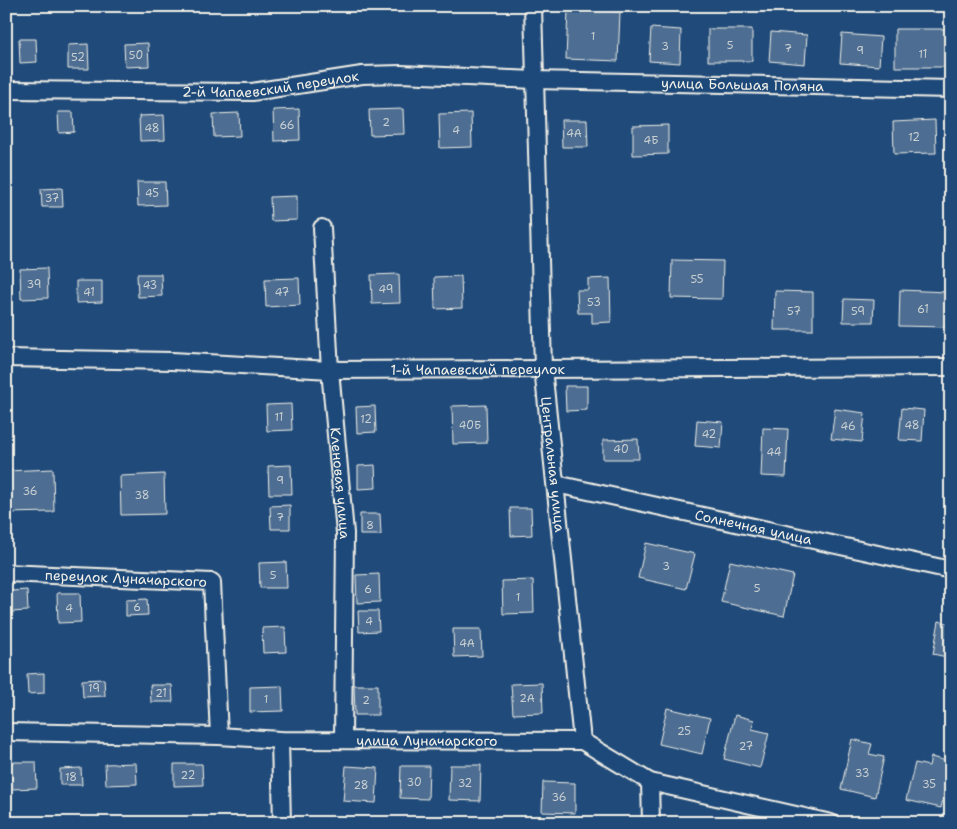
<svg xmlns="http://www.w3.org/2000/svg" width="957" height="829" viewBox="0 0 957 829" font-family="'Shantell Sans',sans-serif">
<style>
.building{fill:#4d6e92;stroke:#f4f1e8}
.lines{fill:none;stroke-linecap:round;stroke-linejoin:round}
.street-casing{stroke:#f4f1e8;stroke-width:20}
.street{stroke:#1f4a7a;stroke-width:16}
.labels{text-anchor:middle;stroke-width:4.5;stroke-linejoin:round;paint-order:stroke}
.number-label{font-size:11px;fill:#cad0d2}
.street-label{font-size:14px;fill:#f4f1e8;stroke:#1f4a7a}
</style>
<rect width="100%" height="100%" fill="#1f4a7a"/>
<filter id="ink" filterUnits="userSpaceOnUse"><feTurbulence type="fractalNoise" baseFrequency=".02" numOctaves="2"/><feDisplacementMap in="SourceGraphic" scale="10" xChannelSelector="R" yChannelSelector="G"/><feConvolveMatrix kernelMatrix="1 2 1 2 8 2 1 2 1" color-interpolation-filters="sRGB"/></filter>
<g filter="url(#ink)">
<!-- building -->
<path class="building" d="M568 10 620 12 618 61 566 59Z
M651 28 681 30 680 63 649 61Z
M708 29H752V61H708Z
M895 29H951V67H895Z
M771 32 807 35 805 64 769 61Z
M842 34 881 37 879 66 840 63Z
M19 39H36L37 62 20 63Z
M148 43 149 66 125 67 124 44Z
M88 44 89 69H68V45Z
M299 109 300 140 274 141 273 110Z
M403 109 404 134 370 135 369 110Z
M58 112H73L74 132 59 133Z
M239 113 240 136 214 137 213 114Z
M471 113 472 147 440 148 439 114Z
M164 115 165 140 140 141 139 116Z
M561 120H587L588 147H562Z
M935 120 936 153 894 154 893 122Z
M668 125V154L633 155V126Z
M137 182H165L166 205 138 206Z
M62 188 63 207H42L41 189Z
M297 196V220L271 221 270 197Z
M672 260 723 261 722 299 671 298Z
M47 268 48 298 21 299 20 269Z
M137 274H161L162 296 138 297Z
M399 274 400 303 372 304 371 275Z
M461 276 462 308 435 309 434 277Z
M299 278 300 305 266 307 265 279Z
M610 278 611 322 592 323V313H578L577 290H588V279Z
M76 281H102V302L76 303Z
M900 290 948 292 946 327 899 326Z
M775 291 813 292V330H774Z
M844 299 874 300 873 322H843Z
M565 386H587V410L566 411Z
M291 404 292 430 267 431 266 405Z
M486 405 487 443 453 444 452 406Z
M375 406 376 432 357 433 356 407Z
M902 408 924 410 922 441 899 440Z
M835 409 865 413 862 442 831 439Z
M697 420 723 422 721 448 695 446Z
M763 428 788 429 786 477 761 476Z
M638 439 639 459H603V440Z
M291 465 292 494H269L268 466Z
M375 465 376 488 358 489V466Z
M53 469 54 512 6 513V471Z
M164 474 165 514 121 515 120 476Z
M290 505V529H271L270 506Z
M510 508H531L532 535 511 536Z
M360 514H380L381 535H360Z
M646 543 695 554 686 589 638 578Z
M730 561 793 575 784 616 721 602Z
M286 562 287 588H260L259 563Z
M379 574 380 602 357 603 356 575Z
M533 580 534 613 503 614 502 581Z
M27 590 28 611 11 612V591Z
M57 593H80L81 622 58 623Z
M147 599 148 615 126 616V600Z
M358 611H378L379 631 359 632Z
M939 621 951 624V658L933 654Z
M285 627 286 652 263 653 262 628Z
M453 629H481L482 656 454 657Z
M44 673V693L28 694 27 674Z
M104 679 105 696 83 697 82 680Z
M542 683 543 713 513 714 511 684Z
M150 685H172L173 702H151Z
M354 685H378V715H355Z
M282 686 283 711 250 712V687Z
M667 708 710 718 702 754 659 744Z
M735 715 754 720 752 729 769 733 760 768 724 759Z
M852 739 872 744 869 754 884 757 875 797 841 789Z
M931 757 951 762V768L941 808 906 800 915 763 929 766Z
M11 762H36L37 788 12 789Z
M136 763 137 784 106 785 105 764Z
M174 764H202L203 785 174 786Z
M450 765H481L480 801 449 800Z
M346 766 378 768 376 803 343 801Z
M401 766H429L428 799 400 798Z
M81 768 82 785H60V769Z
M543 782 575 783V813L542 812Z"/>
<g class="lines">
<!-- street casing -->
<g class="street-casing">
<g id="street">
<path id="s1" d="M533 6 543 368 582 741"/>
<path id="s2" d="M6 90 252 92 362 75 401 74 534 80 951 89"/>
<path id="s3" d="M322 228 330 370 345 533 343 740"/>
<path id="s4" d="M6 358 172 361 330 370 951 367"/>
<path id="s5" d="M556 484 951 570"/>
<path id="s6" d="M6 573 212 582 219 736"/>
<path id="s7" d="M6 732 219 736 280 740 582 741 650 782 831 823"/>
<path d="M280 740 282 823"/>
<path d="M650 782 651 823"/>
</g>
</g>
<!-- street -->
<use href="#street" class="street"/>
</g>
</g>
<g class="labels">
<!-- number labels -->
<g class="number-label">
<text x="593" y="40">1</text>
<text x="730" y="49">5</text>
<text x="665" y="50">3</text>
<text x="788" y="52">7</text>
<text x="860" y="54">9</text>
<text x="923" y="58">11</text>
<text x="136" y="59">50</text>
<text x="78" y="61">52</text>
<text x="386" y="126">2</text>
<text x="287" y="129">66</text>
<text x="152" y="132">48</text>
<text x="456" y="134">4</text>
<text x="574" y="137">4А</text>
<text x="914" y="141">12</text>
<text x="651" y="144">4Б</text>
<text x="152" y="197">45</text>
<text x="52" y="202">37</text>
<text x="697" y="283">55</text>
<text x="34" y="288">39</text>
<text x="150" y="289">43</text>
<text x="386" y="293">49</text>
<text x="89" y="296">41</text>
<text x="282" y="296">47</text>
<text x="594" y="306">53</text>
<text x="923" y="313">61</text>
<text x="794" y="315">57</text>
<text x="858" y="315">59</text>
<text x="279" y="421">11</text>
<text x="366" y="423">12</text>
<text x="470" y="429">40Б</text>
<text x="912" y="429">48</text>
<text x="848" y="430">46</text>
<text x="709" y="438">42</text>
<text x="621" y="453">40</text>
<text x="774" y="456">44</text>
<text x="280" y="484">9</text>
<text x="30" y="495">36</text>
<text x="142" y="499">38</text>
<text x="280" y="521">7</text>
<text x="370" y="529">8</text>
<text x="666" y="570">3</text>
<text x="273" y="579">5</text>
<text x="757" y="592">5</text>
<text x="368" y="593">6</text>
<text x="518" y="601">1</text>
<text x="137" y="611">6</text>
<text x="69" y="612">4</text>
<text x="369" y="625">4</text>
<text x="467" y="647">4А</text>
<text x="94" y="692">19</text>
<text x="161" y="697">21</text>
<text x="527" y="702">2А</text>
<text x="266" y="703">1</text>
<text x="366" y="704">2</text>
<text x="684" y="735">25</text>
<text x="746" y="750">27</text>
<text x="862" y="777">33</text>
<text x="188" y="779">22</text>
<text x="71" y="781">18</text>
<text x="414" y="786">30</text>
<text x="465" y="787">32</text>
<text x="929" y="788">35</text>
<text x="361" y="789">28</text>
<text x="559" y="801">36</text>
</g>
<!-- street labels -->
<g class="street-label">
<text dy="5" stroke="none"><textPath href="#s2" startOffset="265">2-й Чапаевский переулок</textPath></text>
<text dy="5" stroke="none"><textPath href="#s2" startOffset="738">улица Большая Поляна</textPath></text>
<text dy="5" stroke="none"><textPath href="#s4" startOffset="472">1-й Чапаевский переулок</textPath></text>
<text dy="5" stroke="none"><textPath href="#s1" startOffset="459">Центральная улица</textPath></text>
<text dy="5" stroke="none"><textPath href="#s3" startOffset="256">Кленовая улица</textPath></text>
<text dy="5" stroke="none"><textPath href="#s5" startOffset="202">Солнечная улица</textPath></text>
<text dy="5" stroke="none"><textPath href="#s6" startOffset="120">переулок Луначарского</textPath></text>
<text dy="5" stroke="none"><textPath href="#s7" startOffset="421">улица Луначарского</textPath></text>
</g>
</g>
<!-- margin -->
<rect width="957" height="829" fill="none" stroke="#1f4a7a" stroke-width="25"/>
<rect x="12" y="12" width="932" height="804" fill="none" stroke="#f4f1e8" stroke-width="2" filter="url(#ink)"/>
</svg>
